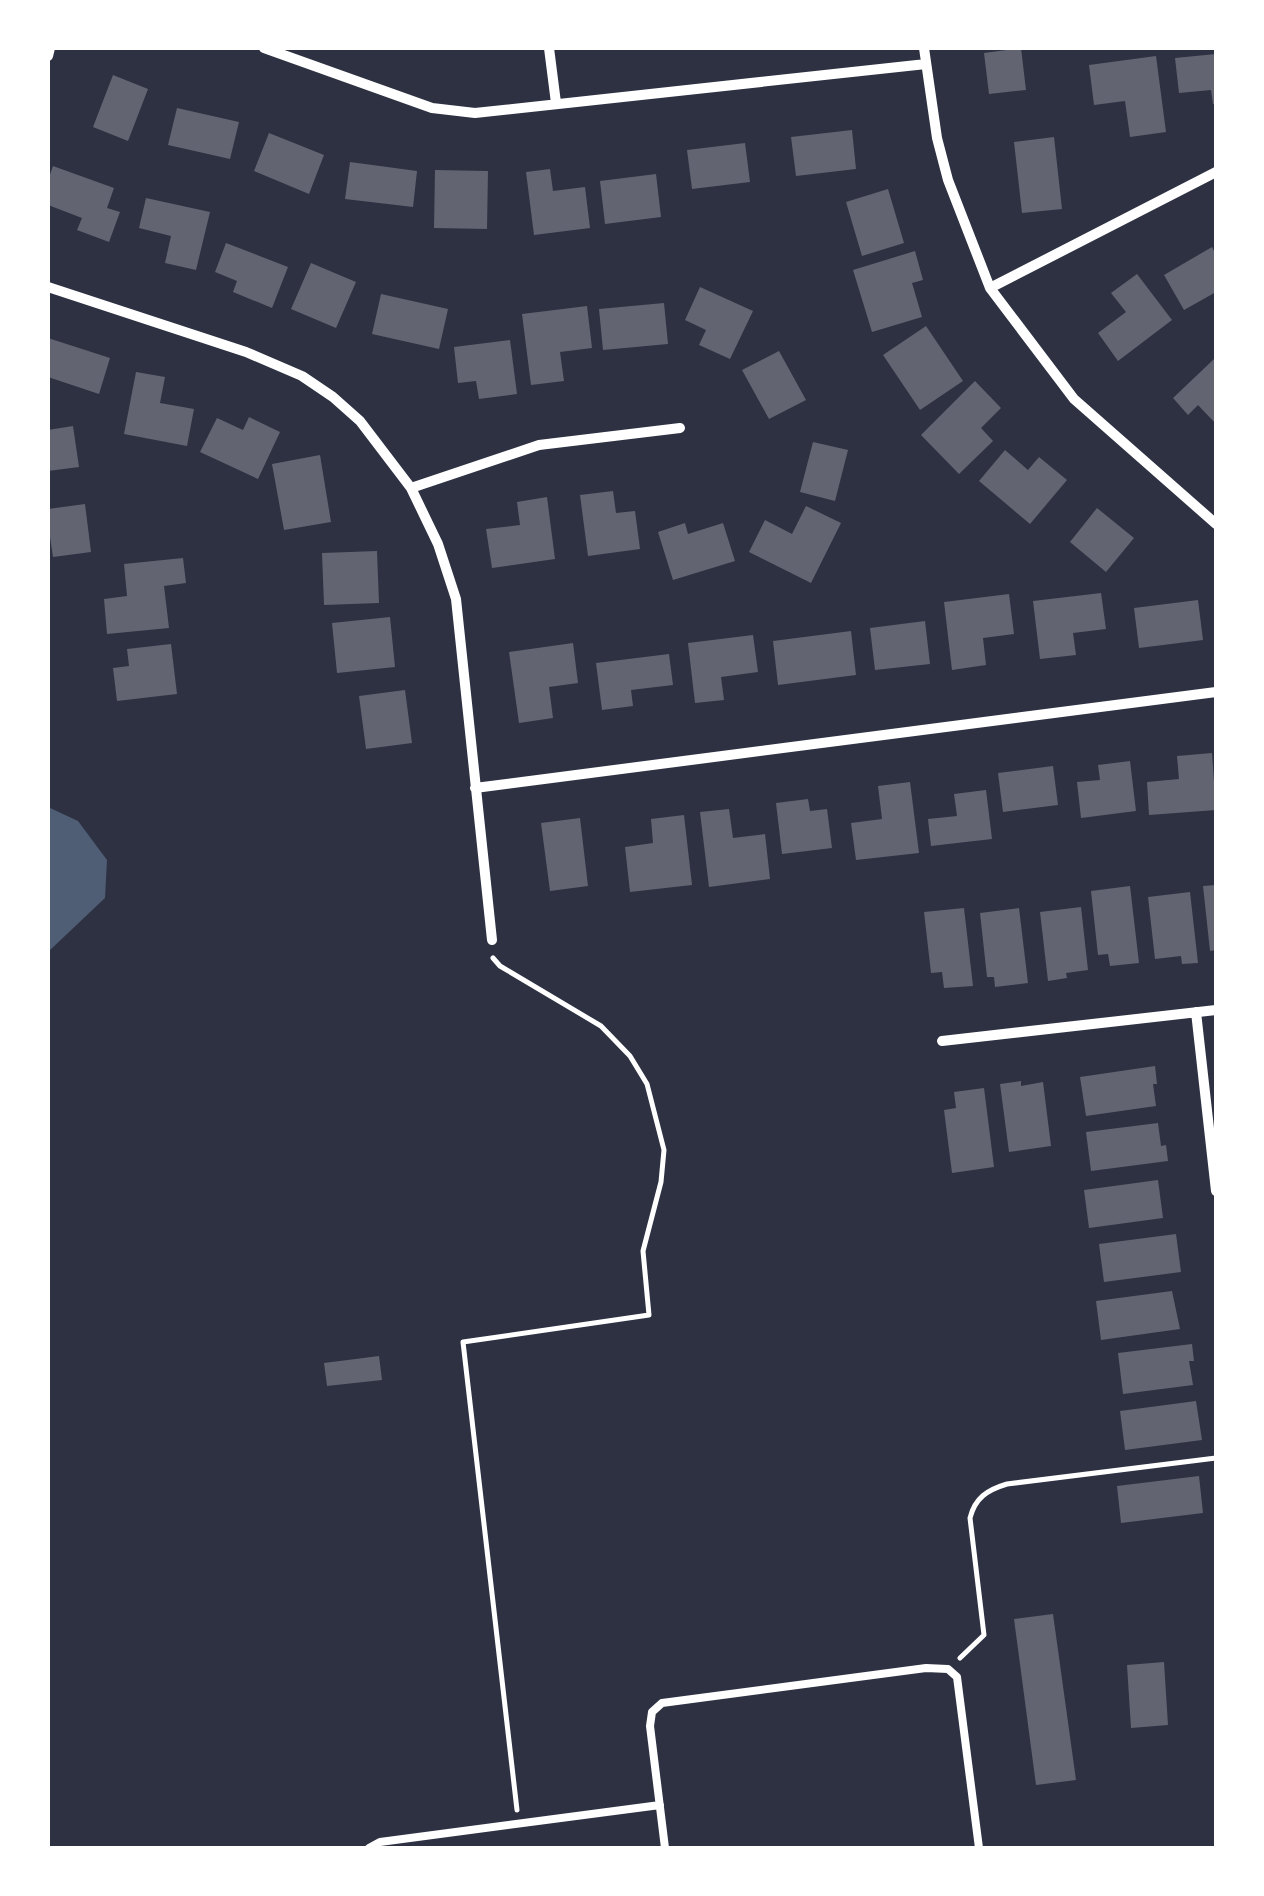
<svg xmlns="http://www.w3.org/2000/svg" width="1264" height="1896" viewBox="0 0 1264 1896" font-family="Helvetica,sans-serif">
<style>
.water{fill:#4f5d75}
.building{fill:#626471}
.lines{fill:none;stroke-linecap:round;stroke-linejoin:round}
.path{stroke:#fff;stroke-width:5}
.service{stroke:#fff;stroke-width:8}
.minor{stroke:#fff;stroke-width:10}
</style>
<rect width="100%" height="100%" fill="#2d3142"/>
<!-- water -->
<path class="water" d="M48 807 78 821 107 860 105 898 48 952Z"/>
<!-- building -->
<path class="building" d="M1021 48 1026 90 989 94 984 53Z
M1216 54V104H1213L1211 90 1179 93 1175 58Z
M1156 56 1166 132 1130 137 1125 101 1094 105 1089 65Z
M113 75 148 89 128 141 93 127Z
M177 108 239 122 230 159 168 145Z
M852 130 856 169 796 176 791 137Z
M269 133 324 155 309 194 254 171Z
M1054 137 1062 209 1022 213 1014 142Z
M745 143 750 182 692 189 687 150Z
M350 162 417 171 413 207 345 199Z
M53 166 114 188 107 208 120 212 109 242 77 230 82 218 48 205V180Z
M550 169 553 191 585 187 590 228 534 235 526 172Z
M435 170 488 171 487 229 434 228Z
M656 174 661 217 605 224 600 181Z
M888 189 904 243 862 256 846 202Z
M146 198 210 212 196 270 165 263 171 236 139 228Z
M226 243 288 267 272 308 233 292 237 281 215 272Z
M1212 247 1216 255V292L1184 310 1164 275Z
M915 251 923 280 912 283 922 317 872 332 853 270Z
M311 263 356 282 336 328 291 309Z
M1137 274 1172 320 1118 361 1098 333 1126 312 1111 293Z
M700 287 753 311 730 359 699 345 706 330 685 320Z
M381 294 448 309 439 349 372 334Z
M664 303 668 344 603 350 599 309Z
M587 306 592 348 560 352 564 381 531 385 522 314Z
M926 326 963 381 920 410 883 355Z
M48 338 110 358 99 394 48 377Z
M510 340 517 394 479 399 476 381 458 383 454 347Z
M779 351 806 400 769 419 742 370Z
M1214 359 1216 363V424L1198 405 1188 415 1173 398Z
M136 372 165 377 160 403 194 409 187 446 124 434Z
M975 381 1001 408 981 428 993 441 959 474 921 435Z
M249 417 280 432 258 479 200 452 217 418 243 430Z
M73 426 79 467 48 471V430Z
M813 442 848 450 835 501 800 492Z
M1005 450 1028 470 1039 457 1067 480 1030 524 979 481Z
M320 455 331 522 284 530 272 464Z
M613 491 616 513 635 511 640 549 588 556 580 495Z
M547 497 555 559 492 568 486 529 520 525 517 502Z
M85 504 91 552 53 557 50 537H48V509Z
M806 506 841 523 811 583 749 552 765 520 792 534Z
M1097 508 1134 538 1106 572 1070 542Z
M685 523 688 534 723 523 735 561 673 580 658 532Z
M377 551 379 603 324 605 322 553Z
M183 558 186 583 164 586 169 628 107 634 104 599 127 596 124 564Z
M1101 593 1106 629 1073 633 1076 655 1040 659 1033 601Z
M1009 594 1014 634 983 638 986 665 952 670 944 602Z
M1198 600 1203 640 1139 648 1134 608Z
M390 617 395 667 337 673 332 623Z
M925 621 930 664 875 670 870 628Z
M851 631 856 675 778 685 773 641Z
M753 635 758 672 721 677 724 700 695 703 688 643Z
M573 643 578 683 549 687 553 718 519 723 509 652Z
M171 644 177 694 117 701 113 668 129 666 127 649Z
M669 654 673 685 631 690 633 706 602 710 596 663Z
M405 690 412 743 366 749 359 696Z
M1212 753 1216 810 1149 815 1147 782 1179 779 1177 756Z
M1130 761 1136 811 1081 818 1077 782 1100 780 1098 765Z
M1053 766 1058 805 1003 812 998 773Z
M910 782 919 853 856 860 851 823 882 819 878 786Z
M986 790 992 839 931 846 928 819 957 816 954 794Z
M808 799 810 811 827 809 832 848 782 854 776 803Z
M729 809 733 838 765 834 770 879 709 887 700 812Z
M684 815 692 885 630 892 625 847 653 843 651 819Z
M580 818 588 886 550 891 541 823Z
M1216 885V950L1210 951 1203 886Z
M1130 886 1139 963 1110 966 1108 954 1098 955 1091 891Z
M1190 892 1198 963 1182 964 1181 956 1155 959 1148 897Z
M1081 907 1088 970 1066 973 1067 978 1048 981 1040 912Z
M964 908 973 986 944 988 942 972 931 973 924 912Z
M1019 908 1028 983 995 987 994 977H987L980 913Z
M1155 1066 1157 1084H1153L1156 1106 1086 1116 1080 1077Z
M1021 1081V1086L1043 1082 1051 1146 1009 1152 1000 1084Z
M984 1088 994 1167 952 1173 944 1110 956 1108 954 1092Z
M1158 1123 1161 1146 1166 1145 1168 1161 1091 1171 1086 1132Z
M1158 1180 1163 1218 1089 1228 1084 1190Z
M1176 1234 1181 1272 1104 1282 1099 1244Z
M1172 1291 1180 1329 1101 1340 1096 1301Z
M1192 1344 1194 1361H1189L1193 1385 1123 1394 1118 1353Z
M379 1356 382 1380 327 1386 324 1363Z
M1196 1401 1202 1440 1125 1450 1120 1411Z
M1199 1476 1203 1513 1121 1523 1117 1486Z
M1053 1614 1076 1780 1036 1785 1014 1619Z
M1164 1662 1168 1725 1131 1728 1127 1665Z"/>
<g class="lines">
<!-- path -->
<path class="path" d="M493 958 500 966 601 1026 630 1056 647 1084 664 1150 661 1182 643 1251 649 1315 463 1342 517 1810
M960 1658 984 1635 970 1518C975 1498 987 1490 1007 1484L1216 1458"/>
<!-- service -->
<path class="service" d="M369 1848 380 1842 660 1805
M665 1848 650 1726 652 1712 662 1703 926 1668 948 1669 957 1677 979 1848"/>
<!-- minor -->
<path class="minor" d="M264 48 432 108 475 113 926 64
M549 48 556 103
M924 48 937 138 948 180 990 288 1074 399 1216 524
M48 56 50 48
M48 287 246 352 302 376 333 397 360 421 411 488 438 544 456 599 492 940
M990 288 1216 172
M411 488 539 445 680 428
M475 788 1216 692
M1196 1012 1216 1191
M942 1041 1216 1010"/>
</g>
<!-- border -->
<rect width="1264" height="1896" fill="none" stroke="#ffffff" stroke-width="100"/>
</svg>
